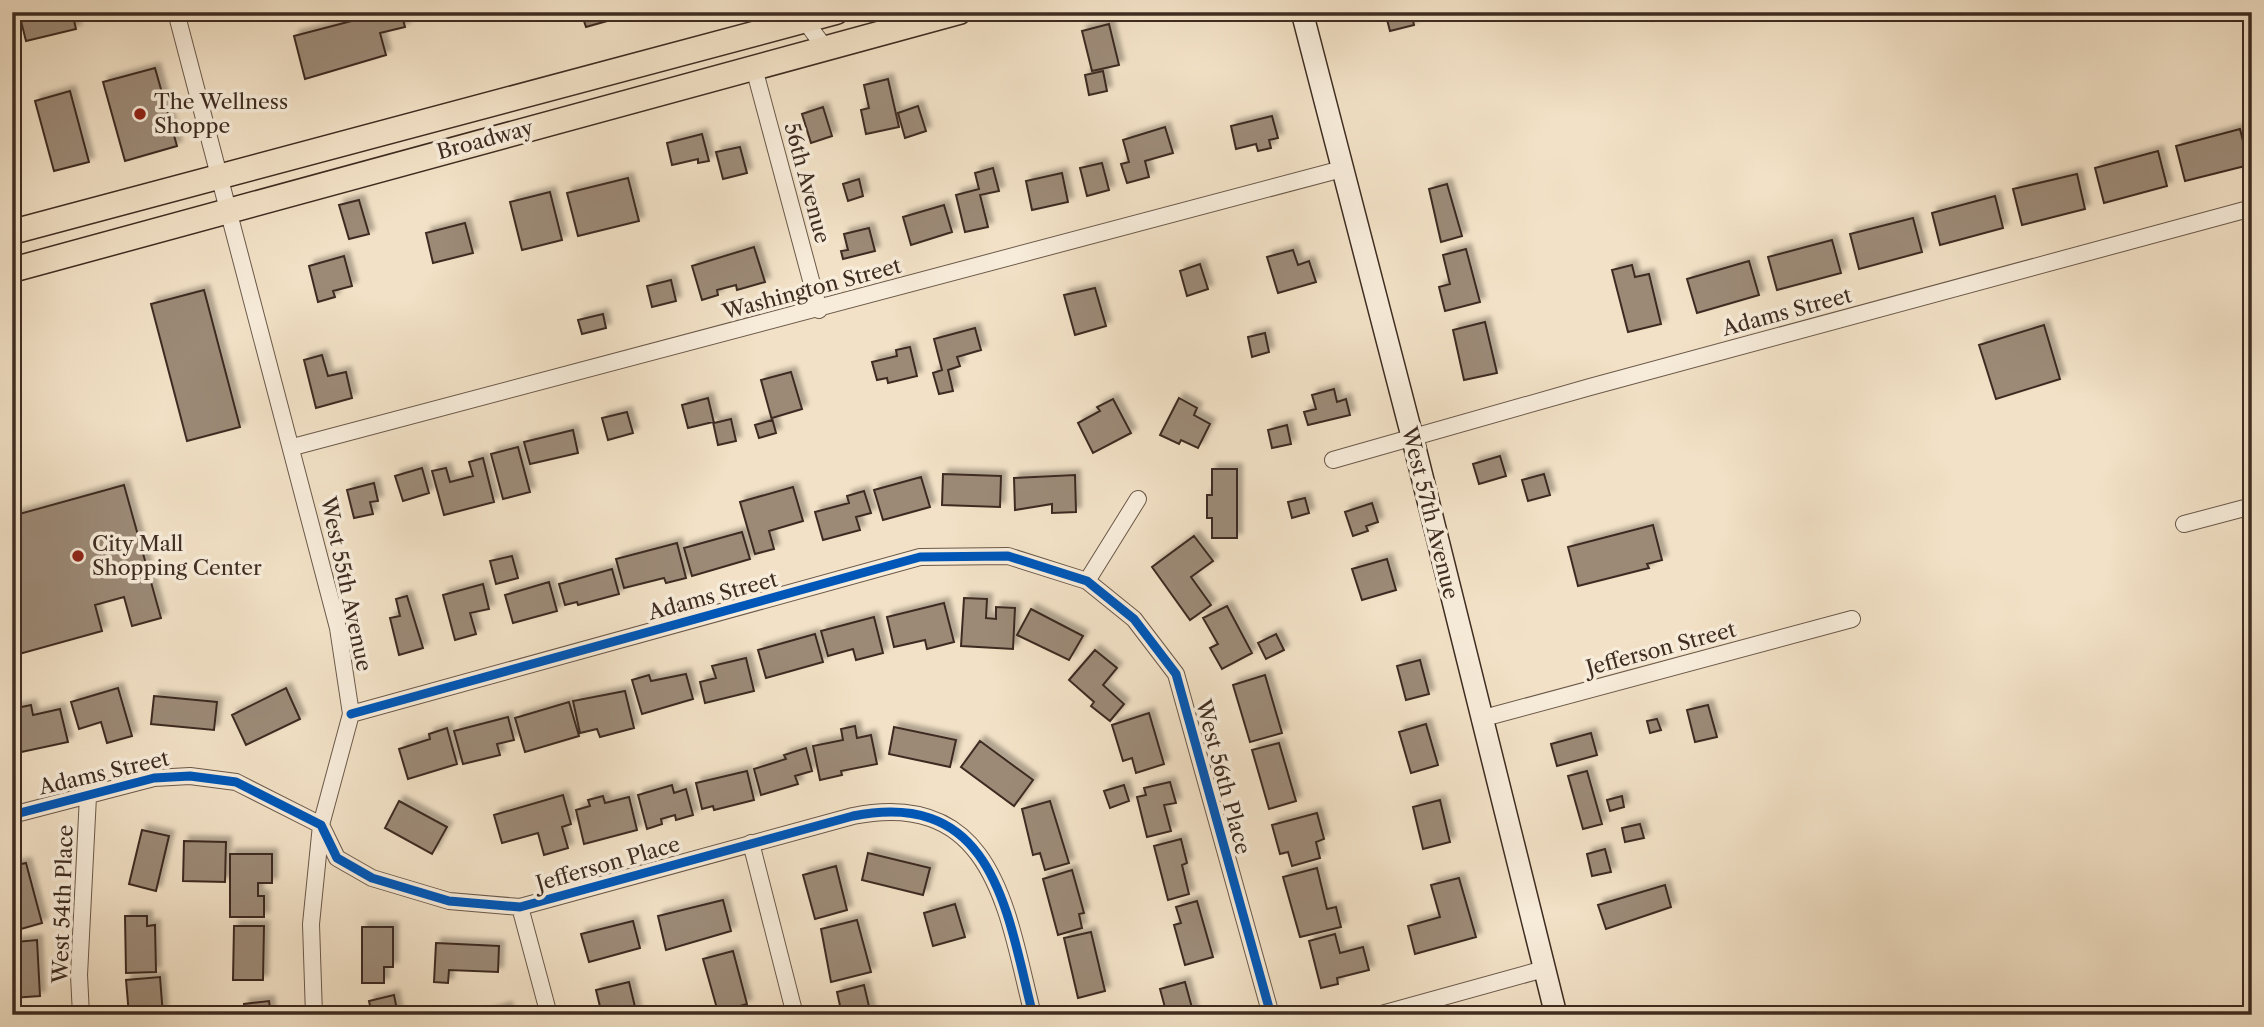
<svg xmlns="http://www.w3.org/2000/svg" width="2264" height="1027" viewBox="0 0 2264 1027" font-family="'Libre Caslon Text',serif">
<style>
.building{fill:#9c8a77;stroke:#3e2c21;stroke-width:2;filter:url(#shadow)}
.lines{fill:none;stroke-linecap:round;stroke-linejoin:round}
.street-casing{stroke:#6b594a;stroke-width:18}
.secondary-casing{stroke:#3e2c21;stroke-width:24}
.primary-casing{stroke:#3e2c21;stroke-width:27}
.street{stroke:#f7ecda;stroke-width:16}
.secondary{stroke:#f7ecda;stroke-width:21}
.primary{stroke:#f2e1c6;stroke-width:24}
.cycleway-casing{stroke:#f7ecda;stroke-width:13}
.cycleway{stroke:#0057b8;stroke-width:9}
.poi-dot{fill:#8f2418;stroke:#f7ecda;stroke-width:2.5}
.labels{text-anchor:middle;stroke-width:7;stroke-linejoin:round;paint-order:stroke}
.poi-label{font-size:21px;fill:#3e2c21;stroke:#f7ecda;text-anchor:start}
.street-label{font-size:21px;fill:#3e2c21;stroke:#f7ecda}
</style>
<defs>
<filter id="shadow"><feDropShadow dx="5" dy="-5" stdDeviation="2" flood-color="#0004"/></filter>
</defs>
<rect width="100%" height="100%" fill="#f2e1c6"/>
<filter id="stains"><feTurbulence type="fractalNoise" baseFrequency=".00286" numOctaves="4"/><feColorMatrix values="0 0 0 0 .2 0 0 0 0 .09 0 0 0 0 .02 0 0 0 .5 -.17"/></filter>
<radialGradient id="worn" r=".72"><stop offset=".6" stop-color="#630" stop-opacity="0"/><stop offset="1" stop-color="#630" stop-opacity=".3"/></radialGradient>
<!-- building -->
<path class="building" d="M33 12 34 18 72 12 76 29 26 41 19 13Z
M386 12H401L405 27 380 33 386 55 305 79 294 36Z
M581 12H624L625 16 586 27Z
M1233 12H1259V13L1235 19Z
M1385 12H1411L1414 25 1390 31Z
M1650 12H1685L1653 21Z
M1109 24 1119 65 1092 71 1082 31Z
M155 68 177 146 125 161 103 82Z
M1103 71 1107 91 1089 95 1085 75Z
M888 79 899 127 866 134 861 110 869 108 864 85Z
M70 91 89 162 54 171 35 101Z
M918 106 926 131 905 138 898 113Z
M823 107 832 136 811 143 802 114Z
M1272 116 1278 138 1269 140 1271 148 1258 151 1256 144 1236 149 1231 126Z
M1165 127 1173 153 1145 161 1149 177 1127 183 1121 164 1129 162 1123 140Z
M2240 129 2249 165 2185 181 2176 146Z
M702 134 709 161 698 163V159L672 165 667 143Z
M740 147 747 173 723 179 716 152Z
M2158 151 2167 186 2104 203 2095 168Z
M1102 163 1109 190 1087 196 1080 168Z
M993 168 999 191 980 195 988 227 965 232 956 195 979 189 975 173Z
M1062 173 1068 202 1032 210 1026 181Z
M2077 174 2085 209 2022 225 2013 189Z
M628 178 639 221 578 236 567 193Z
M859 179 863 196 848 201 843 184Z
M1447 184 1462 236 1441 242 1429 189Z
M550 192 562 240 522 250 510 202Z
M1995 196 2003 228 1940 245 1932 213Z
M359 200 369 234 349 239 339 205Z
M944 205 952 232 911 245 903 217Z
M1913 218 1922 252 1859 269 1850 234Z
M465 223 473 253 433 263 426 233Z
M869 228 875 251 843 259 841 251 848 250 844 234Z
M1832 240 1841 273 1777 290 1768 257Z
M754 247 765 282 737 290 736 285 717 290 718 295 702 300 692 266Z
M1466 249 1480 302 1445 311 1439 287 1450 284 1443 255Z
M1293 250 1298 265 1309 261 1316 282 1278 293 1267 257Z
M344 256 352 286 333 291 335 297 318 302 309 266Z
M1749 261 1759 295 1697 313 1687 279Z
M1200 264 1208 289 1187 296 1180 271Z
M1632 265 1635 277 1649 274 1661 324 1628 332 1612 270Z
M671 280 676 301 652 307 647 286Z
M1095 288 1106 326 1075 335 1064 295Z
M204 290 240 427 187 441 151 304Z
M603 314 606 328 582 334 578 320Z
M1485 322 1497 373 1464 380 1453 330Z
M2044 325 2060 379 1996 399 1979 345Z
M975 328 981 350 957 357 960 366 948 370 953 391 939 394 933 373 942 370 934 339Z
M1265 333 1269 352 1252 357 1248 337Z
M910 347 917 376 888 383 887 378 877 380 872 362 897 356 896 350Z
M322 355 328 376 346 372 352 398 316 408 304 360Z
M791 372 802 409 772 418 776 433 759 438 755 425 772 420 761 380Z
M1334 389 1337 402 1346 399 1350 415 1308 425 1304 412 1316 409 1312 395Z
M708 398 714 423 731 419 736 441 718 445 713 422 688 428 682 405Z
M1179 398 1197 408 1194 415 1210 424 1198 448 1181 440 1179 444 1160 435Z
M1113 399 1131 433 1093 453 1078 423 1100 411 1097 407Z
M627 412 633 433 608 440 602 418Z
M1287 425 1291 444 1272 448 1268 430Z
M573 430 578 453 530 464 524 442Z
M518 447 530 492 503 499 491 454Z
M1500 456 1506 476 1479 484 1473 464Z
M483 458 494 502 444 515 432 471 446 468 450 482 473 476 469 462Z
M422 468 429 493 403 501 395 476Z
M1212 469H1237V538H1212V518H1207V495H1212Z
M943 474 1001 476 1000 507 942 505Z
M1544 474 1550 495 1528 501 1522 480Z
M1075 475 1076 512 1052 513V504L1015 510 1014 478Z
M921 477 930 507 883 520 874 490Z
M374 483 378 501 370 502 373 514 354 518 347 490Z
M124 485 161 618 132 626 124 597 95 605 102 631 12 656V516Z
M793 487 803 521 769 531 774 549 755 554 740 502Z
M864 491 871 513 856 517 860 530 823 540 815 512 849 503 847 496Z
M1305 498 1309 513 1292 518 1288 502Z
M1372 503 1378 522 1366 526 1368 531 1353 536 1345 512Z
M1653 525 1662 560 1647 564 1649 568 1578 586 1568 547Z
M742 532 750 559 692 576 684 548Z
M1194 536 1213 561 1191 577 1211 605 1190 620 1152 567Z
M677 543 686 578 666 583 664 578 624 588 616 559Z
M512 556 518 578 496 584 490 561Z
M1387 559 1396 590 1362 600 1352 569Z
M612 569 619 594 578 605 577 602 565 605 559 584Z
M549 582 557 611 513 623 505 595Z
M483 584 489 609 470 613 476 634 455 640 443 595Z
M407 596 423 648 399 655 390 618 400 616 396 599Z
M964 598 987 599 986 618 996 619V607L1015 608 1013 649 961 646Z
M944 603 954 642 927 649 925 640 894 647 887 617Z
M1227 606 1252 653 1222 669 1210 648 1218 644 1203 618Z
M1031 609 1083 636 1069 660 1017 635Z
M874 617 883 653 856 660 853 649 828 656 821 631Z
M815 634 823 662 766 678 758 650Z
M1276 634 1284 650 1266 659 1258 643Z
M1095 650 1117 668 1103 685 1124 704 1110 721 1091 706 1094 702 1069 680Z
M746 658 754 691 705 703 700 682 716 678 712 666Z
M1420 660 1429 694 1406 700 1397 666Z
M686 674 693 699 642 714 632 680 649 675 651 681Z
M1265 675 1282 733 1250 742 1233 685Z
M118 688 132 736 107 743 101 722 79 729 71 702Z
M286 688 300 719 246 745 232 715Z
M625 691 634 728 600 737 597 729 580 733 573 701Z
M154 696 217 702 214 730 151 724Z
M569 702 579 736 525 752 515 718Z
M31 705 33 715 60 709 68 742 12 754V709Z
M1708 705 1717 737 1695 742 1687 710Z
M1149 713 1164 764 1136 773 1132 758 1123 761 1112 725Z
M508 717 514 740 497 744 500 755 463 764 454 731Z
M1657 719 1661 730 1650 733 1647 721Z
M1426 724 1438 765 1411 773 1399 732Z
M855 726 857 738 871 735 877 764 841 771 842 775 820 780 813 746 843 740 841 729Z
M894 727 956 740 950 767 889 754Z
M447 728 457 764 408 779 399 749 430 739 429 734Z
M1591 733 1597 755 1557 766 1551 744Z
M980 741 1033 780 1014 806 961 767Z
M1279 743 1296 801 1269 809 1252 750Z
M806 748 812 771 795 776 798 784 761 795 754 769 786 759 784 755Z
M747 771 754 800 714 810 713 806 702 809 696 783Z
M1587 771 1602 824 1583 829 1568 776Z
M1170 782 1176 803 1164 805 1171 831 1147 837 1137 797 1146 795 1144 788Z
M672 785 674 793 686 789 693 815 676 820 675 815 661 819 662 824 647 829 638 795Z
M1124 785 1129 801 1110 808 1104 791Z
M563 795 571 824 562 827 568 848 544 855 538 833 502 843 494 815Z
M603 796 605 803 629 797 637 830 584 844 576 810 590 806 588 800Z
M1622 796 1624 807 1610 811 1607 800Z
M1440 800 1450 842 1423 849 1413 807Z
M399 801 447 827 432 854 385 828Z
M1050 801 1069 863 1045 870 1040 853 1033 855 1022 809Z
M1317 813 1324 839 1316 842 1320 858 1292 866 1288 852 1280 854 1272 825Z
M1640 824 1644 838 1625 842 1622 828Z
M142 830 169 836 156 891 129 884Z
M1181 839 1187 863 1182 865 1189 894 1168 900 1154 846Z
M184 841 226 842 225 882 183 881Z
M1605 849 1611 872 1592 876 1587 854Z
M868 853 930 868 923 895 862 880Z
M230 854H272V883H258V896H264V917H230Z
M26 863 42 923 14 931 12 866Z
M836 866 847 910 815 919 803 875Z
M1317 868 1327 909 1336 907 1341 927 1300 937 1283 877Z
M1072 870 1084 913 1079 914 1082 928 1058 935 1043 879Z
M1459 878 1476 937 1415 954 1408 926 1440 917 1431 885Z
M1665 885 1671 907 1606 929 1598 905Z
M723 900 731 931 666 950 658 916Z
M1197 901 1213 957 1185 965 1174 925 1181 923 1176 907Z
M955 904 965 937 933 946 924 913Z
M125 916H147V926L155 925 156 972 126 973Z
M857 920 871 972 831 982 821 929Z
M633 921 640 948 589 962 581 934Z
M234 926H264L263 980H233Z
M362 927H393V967H384V983H362Z
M1091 932 1105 991 1078 998 1064 938Z
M1335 934 1340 953 1363 947 1369 970 1337 978 1338 984 1321 988 1309 941Z
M37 940 40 996 12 998V954H17L16 942Z
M436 943 499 946 498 972 449 970 448 983 434 982Z
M733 951 747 1004 718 1012 703 959Z
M160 977 163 1015H129L126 980Z
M629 982 637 1015H602L596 990Z
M1185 982 1194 1015H1167L1160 989Z
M864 985 871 1015H842L837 992Z
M394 995 398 1015H372L369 1001Z
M269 1001 271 1015H245L244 1004Z
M507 1007 509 1015H481Z"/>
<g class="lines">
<!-- street casing -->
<g class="street-casing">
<path id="street" d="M176 12 338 628 351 714 321 825 311 924 314 1015
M800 14 825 48
M754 68 819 310
M293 447 1342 169
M1333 460 1590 387 2252 208
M2184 524 2252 506
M1087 581 1138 499
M351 714 920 557 1008 556 1087 581 1134 619 1176 674 1271 1015
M1480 719 1852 619
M12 815 154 778 190 776 236 782 321 825 337 858 372 878 449 901 520 907 853 816C995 788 1007 913 1033 1015
M751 843 795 1015
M520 907 549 1015
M81 1015 79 975 88 796
M1378 1015 1544 969"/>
</g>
<!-- secondary casing -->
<g class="secondary-casing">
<path id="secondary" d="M1302 12 1412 436 1556 1015"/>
</g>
<!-- primary casing -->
<g class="primary-casing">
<path id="primary" d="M12 232 836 12
M12 270 959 12"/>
</g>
<!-- street -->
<use href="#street" class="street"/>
<!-- secondary -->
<use href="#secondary" class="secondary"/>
<!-- primary -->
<use href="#primary" class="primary"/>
<!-- cycleway casing -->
<g class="cycleway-casing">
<path id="cycleway" d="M351 714 920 557 1008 556 1087 581 1134 619 1176 674 1271 1015
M12 815 154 778 190 776 236 782 321 825 337 858 372 878 449 901 520 907 853 816C995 788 1007 913 1033 1015"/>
</g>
<!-- cycleway -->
<use href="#cycleway" class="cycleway"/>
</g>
<!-- markers -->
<g class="poi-dot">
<circle cx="140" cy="114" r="7"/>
<circle cx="78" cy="556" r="7"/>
</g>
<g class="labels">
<!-- poi labels -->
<g class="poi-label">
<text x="154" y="109">The Wellness<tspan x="154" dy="24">Shoppe</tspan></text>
<text x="92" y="551">City Mall<tspan x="92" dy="24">Shopping Center</tspan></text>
</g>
<!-- street labels -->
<g class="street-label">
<text transform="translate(485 140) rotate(-15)" y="7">Broadway</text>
<text transform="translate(807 183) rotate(75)" y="7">56th Avenue</text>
<text transform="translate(812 289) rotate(-15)" y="7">Washington Street</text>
<text transform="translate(1787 312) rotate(-15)" y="7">Adams Street</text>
<text transform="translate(1430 513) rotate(76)" y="7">West 57th Avenue</text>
<text transform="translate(346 584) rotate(78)" y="7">West 55th Avenue</text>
<text transform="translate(713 596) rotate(-15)" y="7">Adams Street</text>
<text transform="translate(1661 649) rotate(-15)" y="7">Jefferson Street</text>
<text transform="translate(104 773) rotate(-13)" y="7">Adams Street</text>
<text transform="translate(1223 777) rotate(75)" y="7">West 56th Place</text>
<text transform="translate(608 864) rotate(-16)" y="7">Jefferson Place</text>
<text transform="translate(63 904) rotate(-88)" y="7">West 54th Place</text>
</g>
</g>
<!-- margin -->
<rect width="2264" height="1027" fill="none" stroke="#f2e1c6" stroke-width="42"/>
<rect x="14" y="14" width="2236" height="999" fill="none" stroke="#3e2c21" stroke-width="3.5"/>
<rect x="21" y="21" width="2222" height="985" fill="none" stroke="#3e2c21" stroke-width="2"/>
<rect width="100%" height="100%" filter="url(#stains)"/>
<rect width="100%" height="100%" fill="url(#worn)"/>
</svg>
